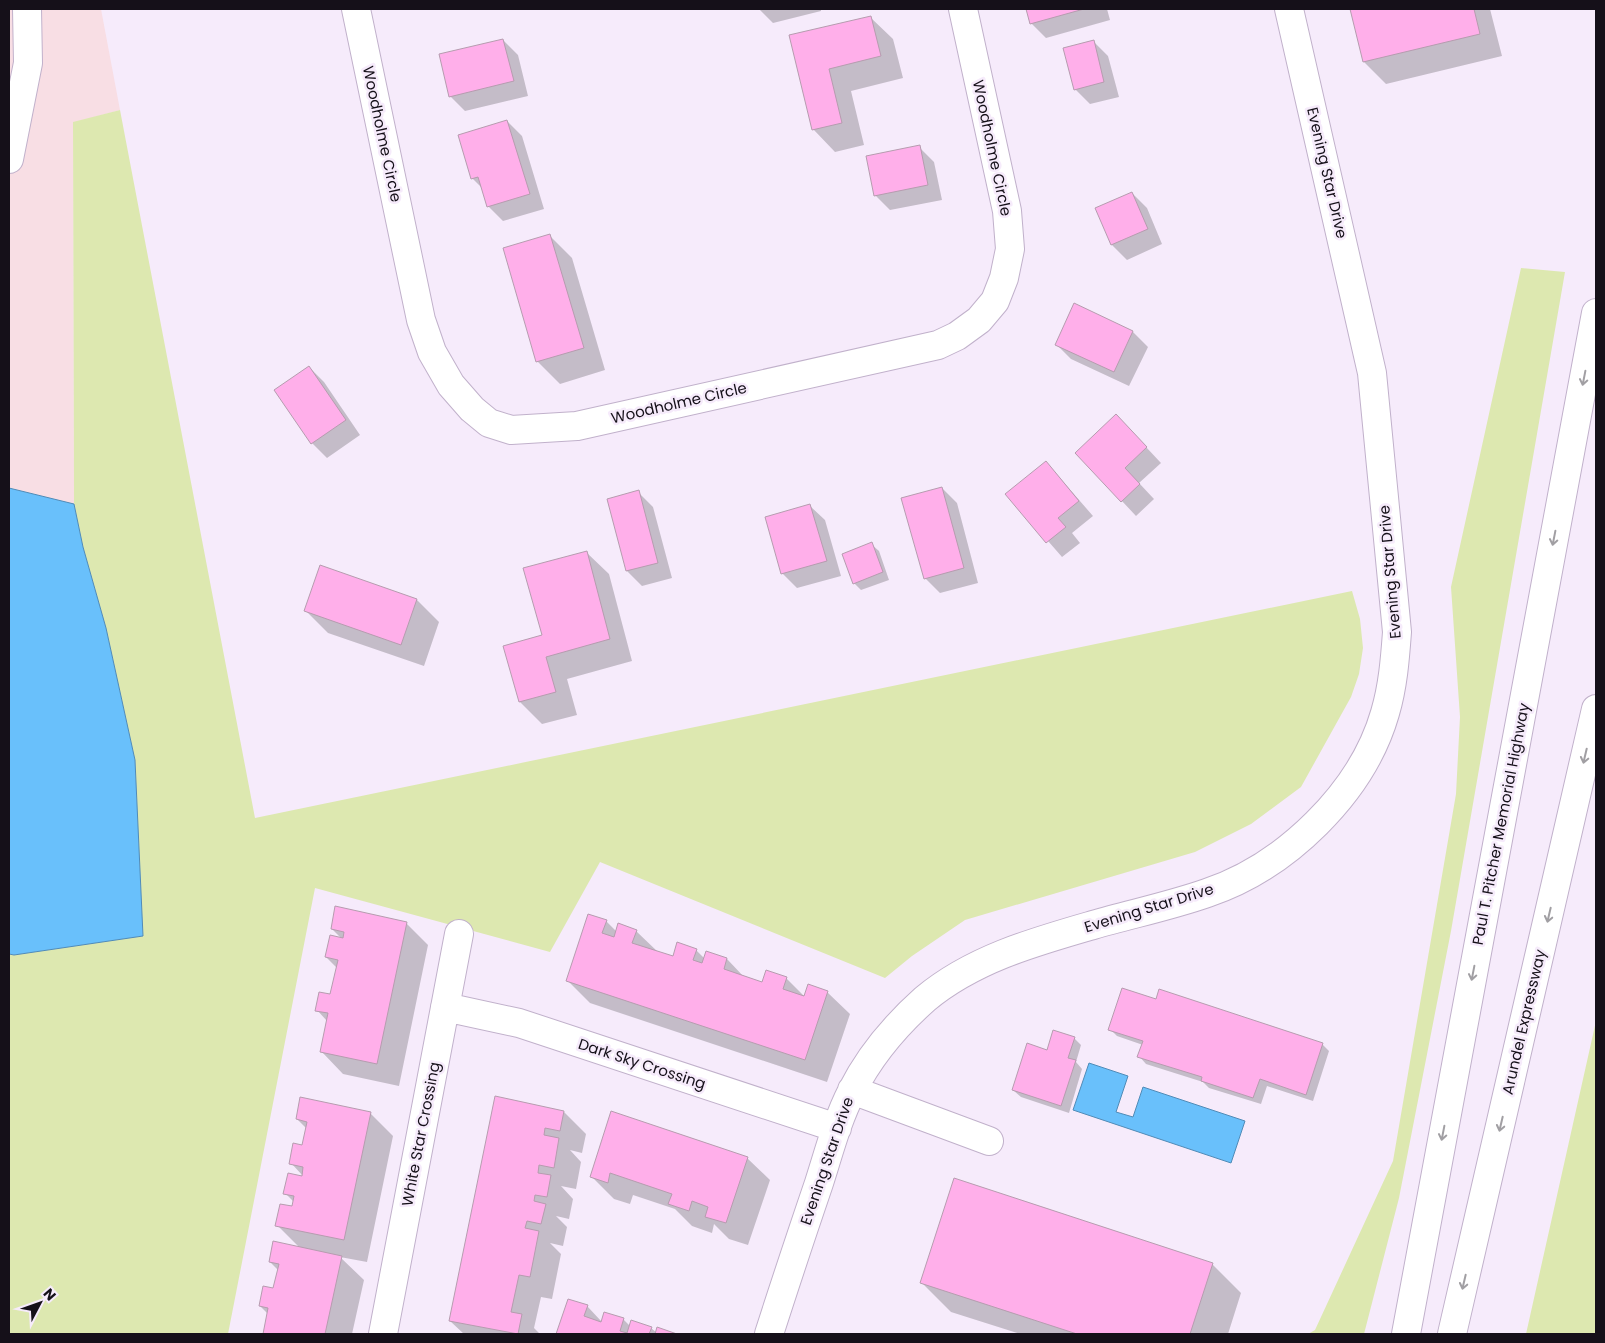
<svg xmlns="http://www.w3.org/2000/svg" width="1605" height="1343" viewBox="0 0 1605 1343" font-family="Poppins,sans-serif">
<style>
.commercial{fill:#f8dee4}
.green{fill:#dde8b0}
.water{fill:#69c0fb;stroke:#508bb7}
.shadow{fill:#0003}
.building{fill:#ffafea;stroke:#b69caf}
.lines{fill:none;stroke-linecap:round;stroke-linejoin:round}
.minor-casing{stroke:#c1b1cb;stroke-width:30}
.highway-casing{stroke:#c1b1cb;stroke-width:30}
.minor{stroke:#fff;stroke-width:28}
.highway{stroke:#fff;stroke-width:28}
.oneway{stroke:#a19fa3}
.labels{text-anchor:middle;stroke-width:5;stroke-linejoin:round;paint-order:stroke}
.street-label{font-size:15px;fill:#151019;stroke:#f6ebfb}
</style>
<rect width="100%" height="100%" fill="#f6ebfb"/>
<!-- commercial -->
<path class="commercial" d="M9 9H101L120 110 73 123 74 504 9 488Z"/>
<!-- green -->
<path class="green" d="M120 110 255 818 1352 591 1360 619 1363 648 1359 674 1351 697 1301 787 1251 824 1195 852 965 920 912 956 885 978 600 862 550 952 315 888 228 1334H9V954L14 955 143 936 135 760 106 628 83 547 74 504 73 122Z
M1521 268 1565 272 1451 931 1399 1198 1364 1334H1308L1315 1330 1393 1161 1456 794 1460 717 1451 587Z
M1596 1021V1334H1526Z"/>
<!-- water -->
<path class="water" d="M9 488 74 504 83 547 106 628 135 760 143 936 14 955 9 954Z
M1089 1063 1128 1076 1116 1112 1133 1117 1143 1087 1245 1121 1231 1163 1073 1110Z"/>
<!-- shadow -->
<path class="shadow" d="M759 9H821V11L773 23Z
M1027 9H1107L1110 20 1046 38 1031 23Z
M1359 9H1490L1502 56 1386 84 1364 62 1351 10Z
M870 17 893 39 903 78 851 91 864 145 835 152 813 129 790 36Z
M503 40 518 55 528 96 465 111 450 96Z
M1093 41 1108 56 1119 97 1090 104 1075 89Z
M507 121 522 136 544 209 503 221 488 206 483 189 472 178Z
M919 147 934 162 942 200 890 210 875 195Z
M1132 193 1147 208 1162 244 1127 260 1112 245 1097 209Z
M550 236 572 258 605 370 560 384 537 361Z
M1075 305 1133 332 1148 347 1129 386 1071 359 1056 344Z
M309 367 324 382 360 435 327 458 312 443Z
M1131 431 1161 463 1139 483 1154 499 1136 516 1077 453Z
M1046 462 1093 516 1072 533 1080 543 1062 557 1007 494Z
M942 488 957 503 978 583 940 593 925 578Z
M638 492 653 507 672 578 642 586 627 571 608 500Z
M810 506 825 520 841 576 797 588 782 573Z
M871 544 879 551 889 580 861 590 854 583Z
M586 552 609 574 632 661 567 679 577 715 542 724 520 702 544 636Z
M417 600 439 622 424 666 328 633 306 611Z
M606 921 617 932 636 931 658 952 673 957 696 950 705 959H727L745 978 763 984 786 978 805 997 827 992 850 1014 827 1082 590 1003 567 980Z
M406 923 428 945 399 1086 343 1074 321 1051 327 1021 317 1010 331 996 337 968 326 957 342 939 332 929Z
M1156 1000 1322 1044 1329 1051 1313 1101 1267 1086 1261 1104 1209 1088 1203 1082 1146 1064 1139 1056 1143 1045 1117 1036 1110 1029Z
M1074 1038 1081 1045 1076 1062 1082 1069 1069 1113 1021 1097 1013 1090 1048 1051Z
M496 1098 564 1112 586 1134 582 1153 570 1150 581 1162 576 1189 561 1186 573 1199 569 1219 556 1216 567 1227 563 1246 550 1243 561 1254 552 1299 541 1297 534 1328 540 1334H464L450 1321Z
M612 1113 747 1158 770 1180 748 1245 729 1239 714 1224 712 1233 692 1226 675 1209 633 1195 630 1204 614 1199 591 1176Z
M371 1114 393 1136 367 1262 340 1257 364 1280 352 1334H264L268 1314 260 1306 274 1290 278 1270 270 1262 300 1248 277 1225 292 1208 294 1202 285 1193 303 1176 291 1163 303 1146 307 1129 297 1119Z
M1212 1264 1241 1293 1228 1334H1020L951 1312 921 1282Z
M569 1300 587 1306 602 1322 623 1319 630 1326 651 1328 657 1333 658 1329 673 1334H557Z"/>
<!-- building -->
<path class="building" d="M1026 9H1084L1030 24Z
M1350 9H1474L1480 34 1363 62Z
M871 16 881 56 829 69 842 123 812 130 789 35Z
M503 39 514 81 449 97 439 54Z
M1094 40 1104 82 1074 90 1063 48Z
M507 120 530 194 487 207 478 177 471 179 458 135Z
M920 145 928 185 874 196 866 156Z
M1132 192 1148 229 1111 245 1095 208Z
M550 234 584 348 536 362 503 248Z
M1074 303 1133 331 1114 372 1055 345Z
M309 366 346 420 311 444 274 390Z
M1116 414 1147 447 1125 468 1140 484 1121 502 1075 453Z
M1046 461 1079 501 1058 518 1066 527 1046 543 1005 494Z
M942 487 964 568 924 579 901 498Z
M639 490 658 563 626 571 607 499Z
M810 504 827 561 781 574 765 517Z
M872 542 883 572 853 584 842 554Z
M587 551 610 639 546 657 556 692 519 702 503 646 542 635 523 568Z
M320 565 417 599 401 645 304 611Z
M335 906 407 922 377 1064 320 1052 328 1013 315 1011 319 992 330 994 338 960 325 957 330 935 343 938 344 932 331 929Z
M588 914 607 920 602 933 614 937 618 923 637 930 632 943 673 956 677 942 697 949 693 960 702 963 706 951 727 958 724 969 762 982 766 970 787 977 783 989 804 996 808 984 828 991 805 1060 566 981Z
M1122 988 1156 999 1159 989 1323 1043 1306 1095 1260 1079 1253 1098 1201 1081 1202 1077 1137 1057 1143 1041 1108 1030Z
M1053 1030 1075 1037 1068 1058 1076 1060 1061 1106 1012 1090 1027 1043 1047 1050Z
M495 1096 564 1111 560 1131 545 1128 544 1135 559 1138 554 1168 539 1165 538 1173 551 1175 547 1197 535 1195 534 1201 546 1204 541 1224 527 1221 525 1228 539 1231 530 1277 519 1275 511 1312 522 1314 518 1334 449 1321Z
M300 1097 371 1112 344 1240 275 1226 280 1204 292 1206 294 1196 283 1194 288 1173 302 1176 303 1167 289 1164 293 1143 302 1145 307 1122 296 1119Z
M611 1111 748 1157 726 1223 705 1217 708 1207 692 1201 689 1211 668 1204 672 1194 610 1173 608 1183 590 1177Z
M954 1178 1213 1263 1190 1334H1077L920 1283Z
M273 1241 342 1256 325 1334H263L268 1308 259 1306 263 1286 273 1288 279 1264 269 1262Z
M568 1299 588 1305 584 1316 601 1322 604 1312 624 1318 620 1331 627 1333 631 1320 652 1327 649 1334H556Z
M657 1327 677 1334H655Z"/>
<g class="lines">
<!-- minor casing -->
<g class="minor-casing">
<path id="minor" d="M356 9 421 320 432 352 451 385 472 409 489 423 511 430 577 426 938 345 957 336 979 320 995 301 1004 278 1010 249 1007 211 963 9
M9 159 28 63 27 9
M445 1007 519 1023 837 1128
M852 1090 989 1141
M383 1334 459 934
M769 1334C785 1284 802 1233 819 1183 829 1152 837 1120 852 1091 869 1057 897 1024 925 999 973 959 1034 942 1093 925 1131 914 1170 906 1207 893 1285 867 1362 793 1385 713 1393 686 1395 659 1397 632L1372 373 1289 9"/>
</g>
<!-- highway casing -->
<g class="highway-casing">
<path id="highway" d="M1406 1334 1596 313
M1452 1334 1596 709"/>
</g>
<!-- minor -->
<use href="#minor" class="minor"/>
<!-- highway -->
<use href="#highway" class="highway"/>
</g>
<!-- one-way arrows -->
<defs><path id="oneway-shaft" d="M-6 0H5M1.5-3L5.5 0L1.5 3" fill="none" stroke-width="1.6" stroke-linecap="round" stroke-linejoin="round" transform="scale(1.25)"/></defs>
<g class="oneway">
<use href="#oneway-shaft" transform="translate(1584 378) rotate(101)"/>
<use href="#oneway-shaft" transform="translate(1554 538) rotate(101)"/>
<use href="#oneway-shaft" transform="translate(1585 756) rotate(103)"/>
<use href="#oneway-shaft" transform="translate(1549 915) rotate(103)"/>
<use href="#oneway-shaft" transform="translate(1473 973) rotate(101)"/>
<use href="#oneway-shaft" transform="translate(1501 1124) rotate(103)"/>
<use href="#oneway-shaft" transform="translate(1443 1133) rotate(101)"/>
<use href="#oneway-shaft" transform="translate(1464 1282) rotate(103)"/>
</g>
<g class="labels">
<!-- street labels -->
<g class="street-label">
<text transform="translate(382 134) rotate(78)" y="5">Woodholme Circle</text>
<text transform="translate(992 148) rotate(78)" y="5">Woodholme Circle</text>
<text transform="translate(1327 173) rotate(77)" y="5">Evening Star Drive</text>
<text transform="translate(679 403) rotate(-13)" y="5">Woodholme Circle</text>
<text transform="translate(1390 572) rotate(-95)" y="5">Evening Star Drive</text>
<text transform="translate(1501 824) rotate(-79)" y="5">Paul T. Pitcher Memorial Highway</text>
<text transform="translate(1149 908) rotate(-17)" y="5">Evening Star Drive</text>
<text transform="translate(1524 1022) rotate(-77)" y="5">Arundel Expressway</text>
<text transform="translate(642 1064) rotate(18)" y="5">Dark Sky Crossing</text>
<text transform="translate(421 1134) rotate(-79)" y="5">White Star Crossing</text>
<text transform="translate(827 1161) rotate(-71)" y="5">Evening Star Drive</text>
</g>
</g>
<!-- border -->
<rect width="1605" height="1343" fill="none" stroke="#151019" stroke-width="20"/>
<!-- north arrow -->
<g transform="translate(40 1303) rotate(49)" stroke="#f6ebfb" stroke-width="4" paint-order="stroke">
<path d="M0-4L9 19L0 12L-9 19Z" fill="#151019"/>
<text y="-8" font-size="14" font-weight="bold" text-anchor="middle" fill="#151019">N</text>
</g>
</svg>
